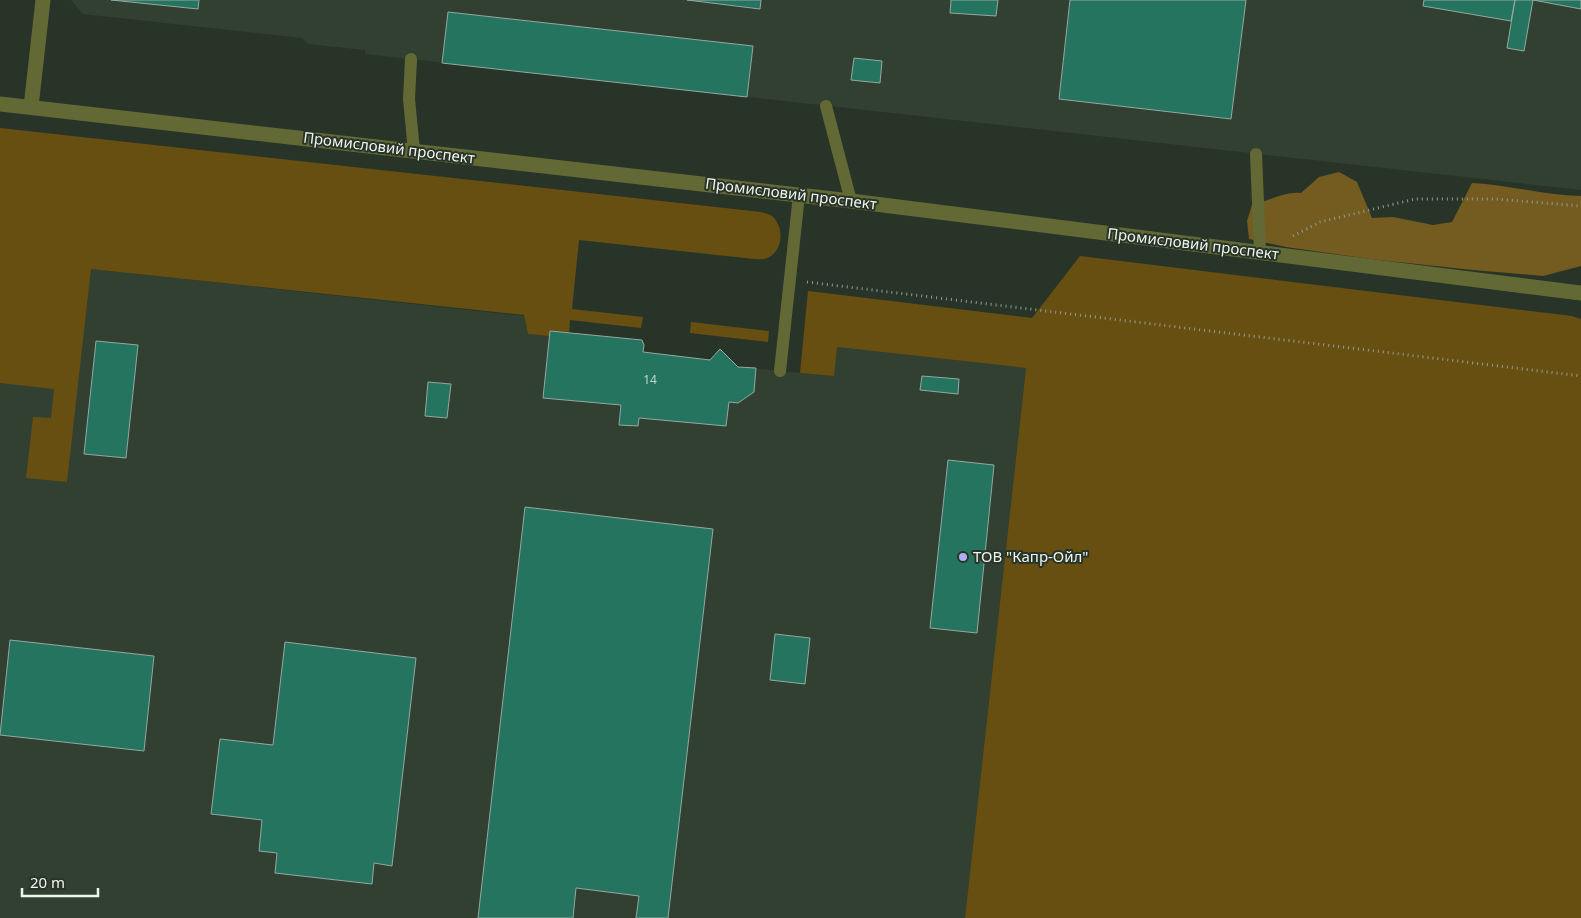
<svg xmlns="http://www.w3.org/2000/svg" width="1581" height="918" viewBox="0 0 1581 918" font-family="'Noto Sans',sans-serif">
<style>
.built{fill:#314030}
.green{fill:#674f12}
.forest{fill:#745b1f}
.building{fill:#25745f;stroke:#95a8a1}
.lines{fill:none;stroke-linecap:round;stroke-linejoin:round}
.path{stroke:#919a91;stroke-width:3;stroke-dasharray:1 4;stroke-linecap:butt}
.lane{stroke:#636935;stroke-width:12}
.street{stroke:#636935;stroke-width:15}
.poi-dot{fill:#b0aefa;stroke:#293429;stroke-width:2}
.labels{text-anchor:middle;stroke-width:4;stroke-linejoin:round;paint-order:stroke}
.number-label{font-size:12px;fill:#bcd5ca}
.street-label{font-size:15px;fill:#eef5ee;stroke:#293429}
.poi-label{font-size:15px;fill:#eef5ee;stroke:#293429;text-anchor:start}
</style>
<rect width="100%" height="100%" fill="#293429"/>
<!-- built -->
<path class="built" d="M71 0H1581V190L365 54V50L308 44 302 38 83 14Z
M0 259 524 316 528 334 549 336 550 331 642 340 644 345V352L710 360 720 349 738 367 833 376 837 347 1026 368 965 918H0Z"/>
<!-- green -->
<path class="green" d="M0 128 761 212C765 213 769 214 772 216 785 227 783 252 767 258 763 260 758 259 754 259L579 240 572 309 643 317 641 328 570 320 569 333 550 331 549 336 528 334 524 315 91 269 67 482 26 478 33 417 51 418 54 389 0 383Z
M1080 256 1572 316 1581 319V918H965L1026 368 837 347 834 376 800 373 808 291 1032 318Z
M691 322 769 331 768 342 690 333Z"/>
<!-- forest -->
<path class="forest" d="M1339 172 1357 182 1372 218 1393 217 1433 225 1452 222 1472 183C1509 185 1544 195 1581 196V266L1543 276 1473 270 1370 259 1286 247 1249 239 1247 221 1252 205C1269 201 1285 191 1301 193L1319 177Z"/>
<!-- building -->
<path class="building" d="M111 0H199L198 9Z
M687 0H761L760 9Z
M951 0H998L996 16 950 13Z
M1070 0H1246L1231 119 1059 99Z
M1424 0H1515L1511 21 1423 6Z
M1515 0H1581V9L1533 0 1524 51 1507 48Z
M448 12 753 46 747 97 442 63Z
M854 58 882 61 880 83 851 80Z
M550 331 642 340 644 345 643 352 710 360 720 349 738 367 756 368 754 392 738 403 729 402 726 426 639 418 638 426 619 425 621 405 543 398Z
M96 341 138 345 126 458 84 454Z
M922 376 959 379 958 394 920 390Z
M428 382 451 384 447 418 425 416Z
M948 460 994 465 977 633 930 628Z
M525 507 713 529 668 918H636L639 896 576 888 573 918H478Z
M775 634 810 638 805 684 770 680Z
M10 640 154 656 144 751 0 735Z
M285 642 416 658 392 866 374 863 372 884 275 873 277 853 259 851 262 820 211 814 220 739 273 745Z"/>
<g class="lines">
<!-- path -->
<path class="path" d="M1293 236 1320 222 1415 199H1496L1581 206
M807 282 1581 376"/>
<!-- lane -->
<path class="lane" d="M411 59 409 99 414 151
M826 106 851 201
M1256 154 1260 252
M780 371 799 195"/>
<!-- street -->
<path class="street" d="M0 104 851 201 1581 293
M31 107 43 0"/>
</g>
<!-- markers -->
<circle class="poi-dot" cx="963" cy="557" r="5"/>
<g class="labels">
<!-- number labels -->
<g class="number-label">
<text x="650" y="384">14</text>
</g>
<!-- street labels -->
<g class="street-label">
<text transform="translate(389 148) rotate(7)" y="5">Промисловий проспект</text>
<text transform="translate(791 194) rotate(7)" y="5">Промисловий проспект</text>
<text transform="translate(1193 244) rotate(7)" y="5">Промисловий проспект</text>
</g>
<!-- poi labels -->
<g class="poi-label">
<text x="973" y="562">ТОВ "Капр-Ойл"</text>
</g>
</g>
<!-- scale -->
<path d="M22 888v8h76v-8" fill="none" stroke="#eef5ee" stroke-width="2.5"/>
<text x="30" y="888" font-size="15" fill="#eef5ee" stroke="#293429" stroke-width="4" paint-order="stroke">20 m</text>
</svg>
